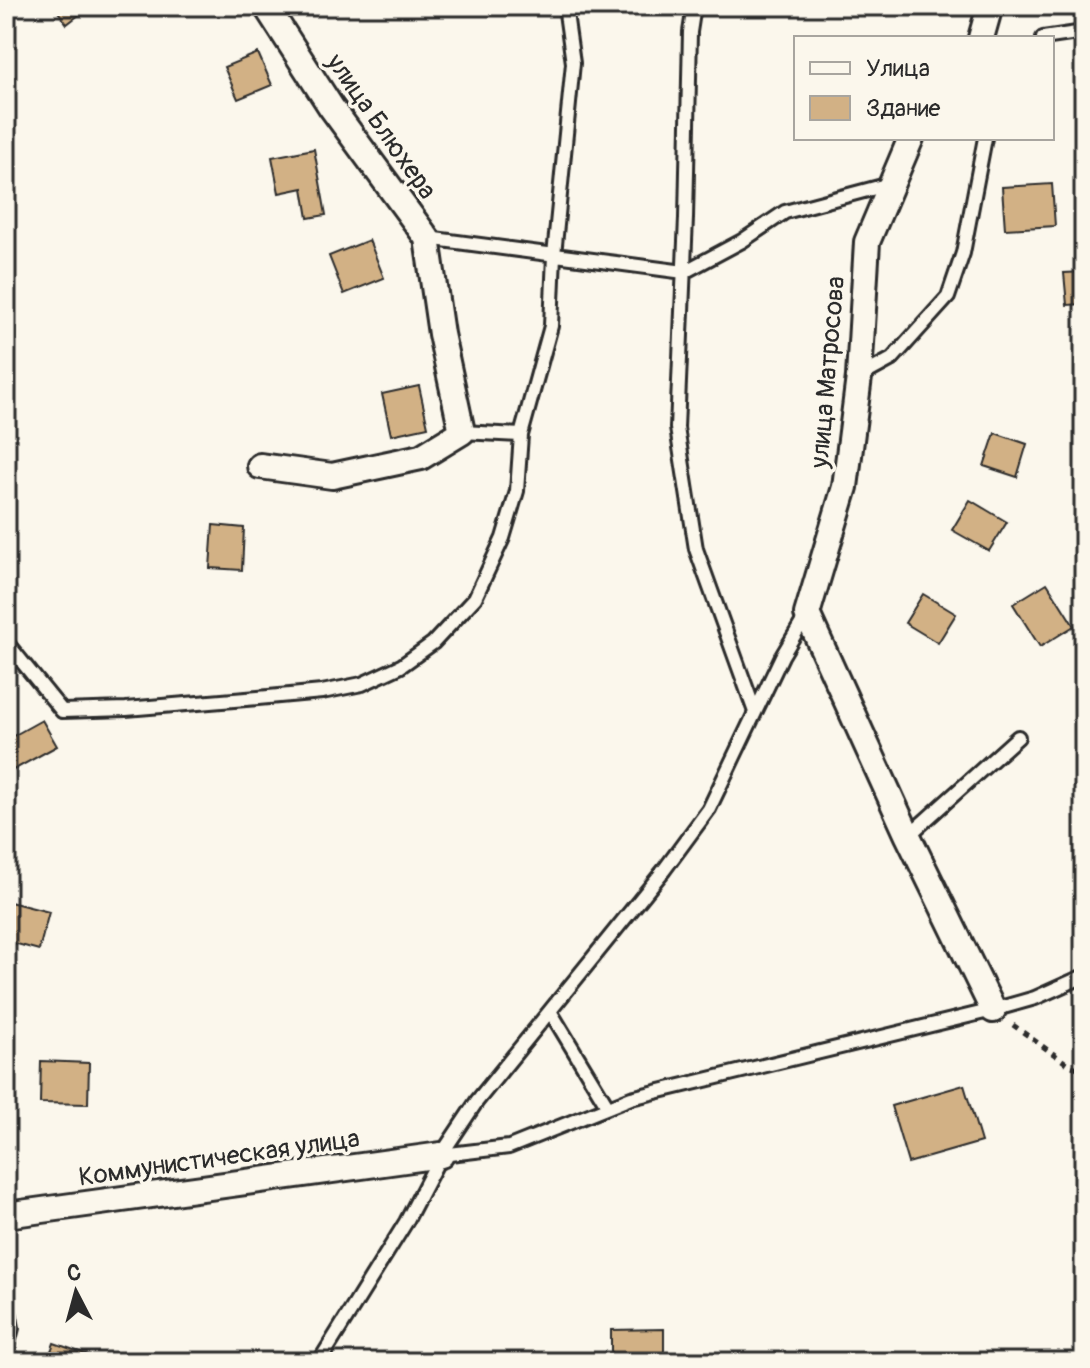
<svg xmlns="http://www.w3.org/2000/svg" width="1090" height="1368" viewBox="0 0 1090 1368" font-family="Pangolin,sans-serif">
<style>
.building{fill:#d2b185;stroke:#2b2b2b;stroke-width:2}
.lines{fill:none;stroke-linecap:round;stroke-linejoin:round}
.service-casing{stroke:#2b2b2b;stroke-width:18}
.minor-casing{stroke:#2b2b2b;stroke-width:30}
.path{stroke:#2b2b2b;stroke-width:5;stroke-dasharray:6 6;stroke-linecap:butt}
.service{stroke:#fbf7ec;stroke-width:12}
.minor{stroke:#fbf7ec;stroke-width:24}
.labels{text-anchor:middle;stroke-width:7;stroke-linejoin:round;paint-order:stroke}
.street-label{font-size:26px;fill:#2b2b2b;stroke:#fbf7ec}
</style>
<rect width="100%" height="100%" fill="#fbf7ec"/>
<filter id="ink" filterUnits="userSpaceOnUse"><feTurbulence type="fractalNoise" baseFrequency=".0125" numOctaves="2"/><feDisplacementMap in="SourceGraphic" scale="16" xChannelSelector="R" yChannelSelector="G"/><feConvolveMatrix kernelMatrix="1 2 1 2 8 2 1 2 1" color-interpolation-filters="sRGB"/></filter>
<g filter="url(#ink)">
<!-- building -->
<path class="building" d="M54 6H87L88 8 67 24Z
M258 53 272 85 238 99 224 67Z
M314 149 326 215 308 218 303 188 279 193 272 157Z
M1052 184 1055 226 1005 229 1002 187Z
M369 240 384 278 344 294 329 256Z
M1084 272V304L1067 305 1064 273Z
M419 386 428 427 391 435 382 394Z
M995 433 1027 444 1017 477 984 466Z
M970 500 1007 522 989 551 952 530Z
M213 525 244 528 242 570 210 568Z
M1047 583 1074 626 1040 647 1013 604Z
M923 594 956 614 938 643 905 623Z
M42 720 57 746 6 774V740Z
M6 901 49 912 39 950 6 941Z
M41 1061 89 1063 88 1104 40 1103Z
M964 1085 981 1142 908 1163 891 1106Z
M664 1329V1362H611V1330Z
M54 1343 94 1357 93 1362H47Z"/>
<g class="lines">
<!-- service casing -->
<g class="service-casing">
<path id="service" d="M694 6 690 32 686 218 677 428 696 549 755 712
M1043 38 1084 32
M427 238 684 272 742 241 785 212 890 184
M859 377 892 359 948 297 963 253 985 138
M462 432 521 435
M6 642 62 711 126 709 258 698 322 692 362 684 401 666 433 643 475 598 503 538 517 491 521 435 551 326 554 255 573 63 565 6
M908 836 1018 737
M550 1011 608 1107
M441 1155 509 1147 631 1098 993 1010 1035 998 1084 976
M6 1296 12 1328 6 1351
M319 1362 406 1222 441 1155 477 1101 664 870 709 809 782 656 807 614"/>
</g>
<!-- minor casing -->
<g class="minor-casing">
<path id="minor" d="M981 38 990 6
M911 138 867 242 859 377 845 487 807 614 908 836 993 1010
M260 466 332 476 421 457 462 432 441 334 427 238 331 107 266 6
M6 1215 441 1155"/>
</g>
<!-- path -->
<path class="path" d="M1013 1025 1069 1065 1084 1070"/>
<!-- service -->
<use href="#service" class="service"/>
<!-- minor -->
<use href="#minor" class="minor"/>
</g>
</g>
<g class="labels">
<!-- street labels -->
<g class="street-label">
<text transform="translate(382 126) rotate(55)" y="9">улица Блюхера</text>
<text transform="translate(827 372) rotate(-85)" y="9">улица Матросова</text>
<text transform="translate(219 1157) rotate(-8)" y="9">Коммунистическая улица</text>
</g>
</g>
<!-- margin -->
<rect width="1090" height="1368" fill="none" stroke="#fbf7ec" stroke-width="32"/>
<rect x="16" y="16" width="1058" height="1336" fill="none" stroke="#2b2b2b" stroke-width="3" filter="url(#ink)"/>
<!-- legend -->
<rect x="794" y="36" width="260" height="104" fill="#fbf7ec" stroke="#a8a59f" stroke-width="2"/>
<rect x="810" y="62" width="40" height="12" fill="#fbf7ec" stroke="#a8a59f" stroke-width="2"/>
<text x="866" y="76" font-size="24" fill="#2b2b2b">Улица</text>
<rect x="810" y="96" width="40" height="24" fill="#d2b185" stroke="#a8a59f" stroke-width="2"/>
<text x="866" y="116" font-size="24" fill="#2b2b2b">Здание</text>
<!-- north arrow -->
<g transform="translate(76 1292) rotate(354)" stroke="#fbf7ec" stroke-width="6" paint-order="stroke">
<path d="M0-6L14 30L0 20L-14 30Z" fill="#2b2b2b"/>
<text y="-12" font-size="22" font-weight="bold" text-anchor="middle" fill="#2b2b2b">С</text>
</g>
</svg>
